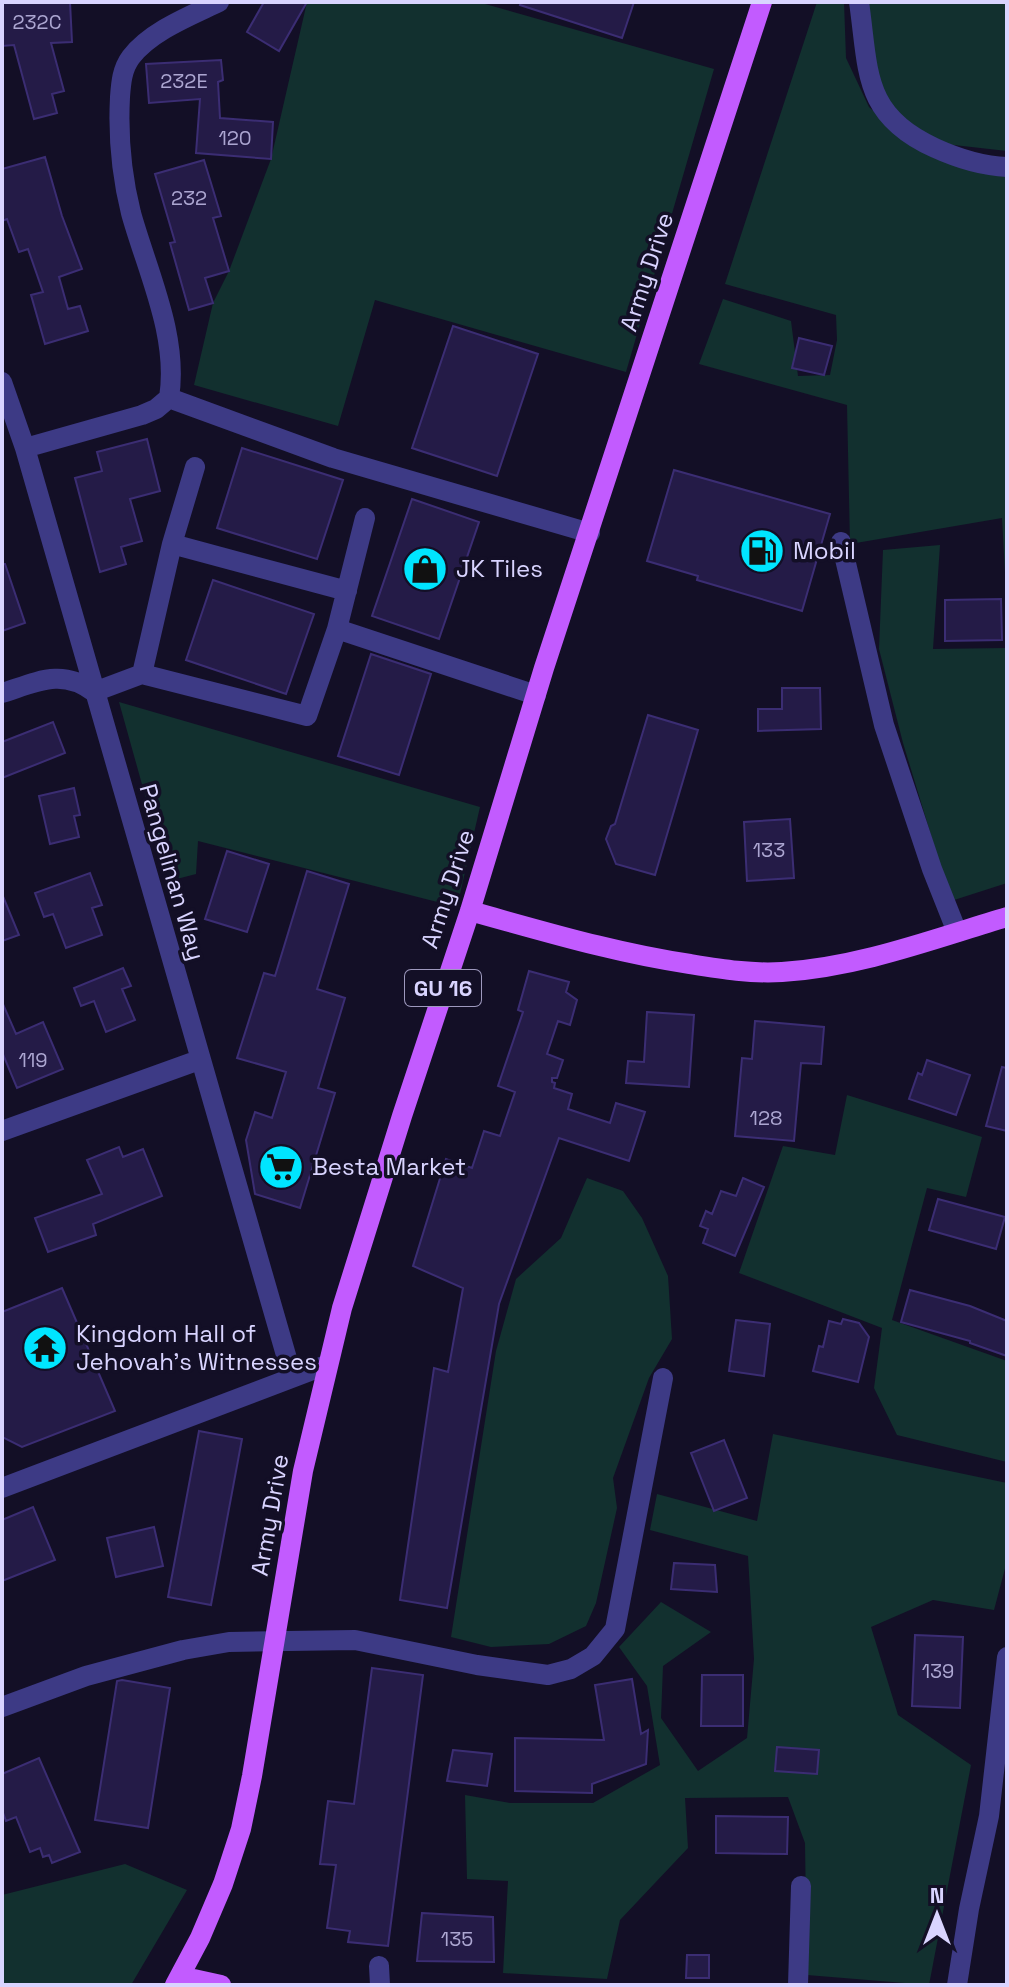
<svg xmlns="http://www.w3.org/2000/svg" width="1009" height="1987" viewBox="0 0 1009 1987" font-family="'Space Grotesk',sans-serif">
<style>
.green{fill:#12302f}
.building{fill:#241b47;stroke:#3b2d73;stroke-width:2}
.lines{fill:none;stroke-linecap:round;stroke-linejoin:round}
.minor{stroke:#3d3a85;stroke-width:20}
.major{stroke:#c25bff;stroke-width:20}
.labels{text-anchor:middle;stroke-width:7;stroke-linejoin:round;paint-order:stroke}
.number-label{font-size:20px;fill:#aca6d1}
.shield{fill:#130f26;stroke:#9e99be;stroke-width:2}
.shield-label{font-size:22px;font-weight:bold;fill:#d9d4ff}
.street-label{font-size:24px;fill:#d9d4ff;stroke:#130f26}
.poi-label{font-size:24px;fill:#d9d4ff;stroke:#130f26;text-anchor:start}
</style>
<rect width="100%" height="100%" fill="#130f26"/>
<!-- green -->
<path class="green" d="M307 2H478L714 69 626 372 375 300 338 426 194 385 213 303 229 271 271 159Z
M817 2H844L846 58 869 107 914 148 1007 172V610L1002 518 850 544 847 405 699 364 723 299 791 321 798 376 830 375 837 340 836 315 725 284Z
M865 2H1007V151L945 144 893 116 875 74Z
M940 545 933 649 1007 648V883L951 901 903 743 879 649 883 550Z
M119 702 480 807 457 907 198 841 196 874 169 881Z
M847 1095 982 1137 966 1197 927 1188 892 1320 1007 1361V1462L897 1435 874 1388 882 1328 739 1273 783 1146 835 1155Z
M587 1178 623 1191 642 1218 668 1276 672 1339 649 1378 613 1478 617 1508 596 1603 586 1626 549 1644 491 1647 451 1637 496 1351 516 1279 561 1238Z
M773 1434 1007 1483V1561L994 1610 933 1600 871 1627 898 1715 971 1765 929 1985 807 1975 805 1843 788 1797 685 1798 688 1848 620 1920 607 1979 503 1973 508 1881 467 1879 465 1795 510 1803H593L660 1765 647 1686 619 1647 661 1602 711 1632 663 1666 661 1718 698 1771 747 1738 754 1659 748 1556 650 1530 657 1494 757 1521Z
M125 1864 187 1890 131 1985H2V1895Z"/>
<!-- building -->
<path class="building" d="M2 2H70L72 42 51 43 64 91 52 94 57 113 34 119 14 45 2 46Z
M264 2H307L279 51 247 32Z
M521 2H634L622 38 520 5Z
M221 60 223 80 218 82 220 118 273 122 271 159 196 153 200 99 149 103 146 64Z
M45 157 62 216 82 269 59 277 68 309 80 306 88 331 45 344 31 295 43 292 28 249 19 252 7 219 2 221V169Z
M204 160 221 216 213 218 229 271 205 278 213 303 189 310 170 243 175 242 155 174Z
M453 326 538 354 497 476 412 448Z
M799 338 832 346 824 375 792 368Z
M147 439 160 491 130 499 142 541 121 547 126 564 100 572 75 478 102 471 97 452Z
M242 448 343 480 317 559 217 528Z
M674 470 830 514 802 611 697 580 698 576 647 561Z
M412 499 479 522 439 639 372 616Z
M2 564H5L25 623 2 631Z
M213 580 314 614 286 694 186 660Z
M1001 599 1002 640 945 641V600Z
M371 654 431 674 399 775 338 756Z
M782 688H820L821 729 758 731V709H782Z
M648 715 698 730 655 875 616 864 606 839 611 826 615 824Z
M53 722 65 753 2 778V742Z
M74 788 80 815 74 816 79 837 50 844 39 796Z
M790 819 794 878 747 881 744 822Z
M227 851 269 864 247 932 205 919Z
M307 871 349 884 317 989 345 998 318 1088 335 1093 300 1208 255 1194 246 1140 255 1112 272 1118 286 1072 237 1058 264 973 275 976Z
M90 873 102 905 92 908 102 935 66 948 53 914 44 917 35 893Z
M2 894 19 935 2 941Z
M123 968 131 986 122 989 135 1020 106 1032 94 1001 81 1006 74 988Z
M529 971 569 982 566 992 577 1000 570 1025 558 1021 547 1054 563 1060 557 1078H552V1082L555 1083 554 1088 572 1094 568 1109 610 1123 616 1103 645 1112 629 1161 559 1138 499 1304 447 1608 400 1600 434 1368 448 1372 463 1288 413 1266 446 1159 472 1168 484 1131 500 1136 515 1092 498 1086 523 1012 518 1010Z
M2 1002 16 1034 43 1022 63 1069 17 1088 2 1052Z
M647 1012 694 1015 689 1087 626 1083 628 1061 644 1062Z
M755 1021 824 1027 821 1064 801 1063 794 1141 735 1136 742 1058 752 1059Z
M927 1060 970 1075 956 1115 909 1099 918 1073 922 1075Z
M1002 1067 1007 1068V1131L986 1126Z
M119 1147 123 1157 143 1149 162 1196 93 1224 96 1235 48 1252 35 1218 102 1194 87 1160Z
M743 1178 764 1187 735 1256 703 1243 708 1229 700 1226 706 1211 712 1214 721 1191 736 1196Z
M938 1199 1005 1217 996 1249 929 1230Z
M62 1288 115 1411 22 1447 2 1437V1312Z
M910 1290 970 1306 1007 1321V1356L970 1343V1341L901 1322Z
M843 1319 859 1323 869 1337 858 1382 813 1371 819 1346 823 1347 829 1321 841 1324Z
M736 1320 770 1324 764 1376 729 1371Z
M199 1431 242 1439 211 1605 168 1597Z
M724 1440 747 1498 714 1511 691 1453Z
M33 1507 55 1560 2 1581V1520Z
M154 1527 163 1566 116 1577 107 1538Z
M674 1563 715 1565 717 1592 671 1589Z
M915 1635 963 1637 960 1708 912 1706Z
M372 1668 423 1675 388 1946 348 1942 350 1931 327 1928 336 1865 320 1864 328 1801 354 1804Z
M702 1675H743V1726H701Z
M632 1679 641 1734 648 1730 646 1764 592 1784V1793L515 1791V1738L604 1740 595 1685Z
M122 1680 170 1688 148 1828 95 1820 117 1681Z
M777 1747 819 1750 817 1774 775 1771Z
M453 1750 492 1754 487 1786 447 1781Z
M39 1758 80 1852 52 1863 49 1855 43 1857 40 1848 30 1852 16 1817 6 1821 2 1810V1774Z
M716 1816 788 1817 787 1854 716 1853Z
M422 1913 493 1917 494 1962 417 1961Z
M687 1955H709V1978H686Z"/>
<g class="lines">
<!-- minor -->
<path class="minor" d="M859 2C869 71 862 115 935 148 957 158 982 166 1007 167
M2 382 25 448 292 1376
M169 398 333 458 590 533
M25 448 142 415 156 409 169 398C179 336 147 271 131 213 122 177 118 135 120 97 121 83 122 69 131 57 151 31 190 16 219 2
M841 542 884 725 932 869 957 932
M172 544 347 591
M337 629 536 695
M142 674 172 544 195 467
M2 693C37 682 62 668 94 692L142 674 307 716 337 629 365 518
M2 1131 199 1060
M2 1488 326 1365
M2 1707 86 1676 183 1650 229 1642 355 1640 477 1665 548 1675 571 1669 593 1656 615 1629 663 1378
M379 1966 380 1985
M798 1985 801 1886
M957 1985 969 1909 989 1816 1007 1657"/>
<!-- major -->
<path class="major" d="M470 911C543 931 615 953 690 964 721 969 751 974 782 972 860 967 933 939 1007 917
M180 1976 221 1985
M175 1985 200 1938 223 1884 241 1829 252 1776 303 1471 342 1308 402 1116 470 911 544 668 762 2"/>
</g>
<!-- icons -->
<defs>
<g id="fuel-disc" transform="scale(2.3)"><circle r="9.5" fill="#00e5ff" stroke="#130f26"/><path d="M-5.5-6h7V0h2V4h1.3V-2.5L3-4.5l.8-.8L6-3V5H2.5V1h-1V6h-7ZM-4.2-4.7v3.2H.2V-4.7Z" fill="#111"/></g>
<g id="shop-disc" transform="scale(2.3)"><circle r="9.5" fill="#00e5ff" stroke="#130f26"/><path d="M-5-2.5h2.3a2.7 3.5 0 0 1 5.4 0H5L5.5 6h-11ZM-1.5-2.5h3a1.5 2.3 0 0 0-3 0Z" fill="#111"/></g>
<g id="supermarket-disc" transform="scale(2.3)"><circle r="9.5" fill="#00e5ff" stroke="#130f26"/><path d="M-6-5.5h2.5l.6 2H6L4.5 2H-2.5L-4.4-4H-6ZM-1.5 3.2a1.3 1.3 0 1 0 .1 0ZM3 3.2a1.3 1.3 0 1 0 .1 0Z" fill="#111"/></g>
<g id="temple-disc" transform="scale(2.3)"><circle r="9.5" fill="#00e5ff" stroke="#130f26"/><path d="M0-6L5-2H3V0L6.5 2.5H4V6H1.5V3h-3V6H-4V2.5H-6.5L-3 0V-2H-5Z" fill="#111"/></g>
</defs>
<g fill-rule="evenodd">
<use href="#fuel-disc" x="762" y="551"/>
<use href="#shop-disc" x="425" y="569"/>
<use href="#supermarket-disc" x="281" y="1167"/>
<use href="#temple-disc" x="45" y="1348"/>
</g>
<g class="labels">
<!-- number labels -->
<g class="number-label">
<text x="37" y="29">232C</text>
<text x="184" y="88">232E</text>
<text x="235" y="145">120</text>
<text x="189" y="205">232</text>
<text x="769" y="857">133</text>
<text x="33" y="1067">119</text>
<text x="766" y="1125">128</text>
<text x="938" y="1678">139</text>
<text x="457" y="1946">135</text>
</g>
<!-- shield labels -->
<rect class="shield" x="405" y="970" width="76" height="36" rx="6"/>
<g class="shield-label">
<text x="443" y="996">GU 16</text>
</g>
<!-- street labels -->
<g class="street-label">
<text transform="translate(647 272) rotate(-72)" y="8">Army Drive</text>
<text transform="translate(172 872) rotate(74)" y="8">Pangelinan Way</text>
<text transform="translate(448 889) rotate(-72)" y="8">Army Drive</text>
<text transform="translate(270 1515) rotate(-80)" y="8">Army Drive</text>
</g>
<!-- poi labels -->
<g class="poi-label">
<text x="793" y="559">Mobil</text>
<text x="456" y="577">JK Tiles</text>
<text x="312" y="1175">Besta Market</text>
<text x="76" y="1342">Kingdom Hall of<tspan x="76" dy="28">Jehovah’s Witnesses</tspan></text>
</g>
</g>
<!-- border -->
<rect width="1009" height="1987" fill="none" stroke="#d9d4ff" stroke-width="8"/>
<!-- north arrow -->
<g transform="translate(937 1915)" stroke="#130f26" stroke-width="6" paint-order="stroke">
<path d="M0-6L14 30L0 20L-14 30Z" fill="#d9d4ff"/>
<text y="-12" font-size="22" font-weight="bold" text-anchor="middle" fill="#d9d4ff">N</text>
</g>
</svg>
